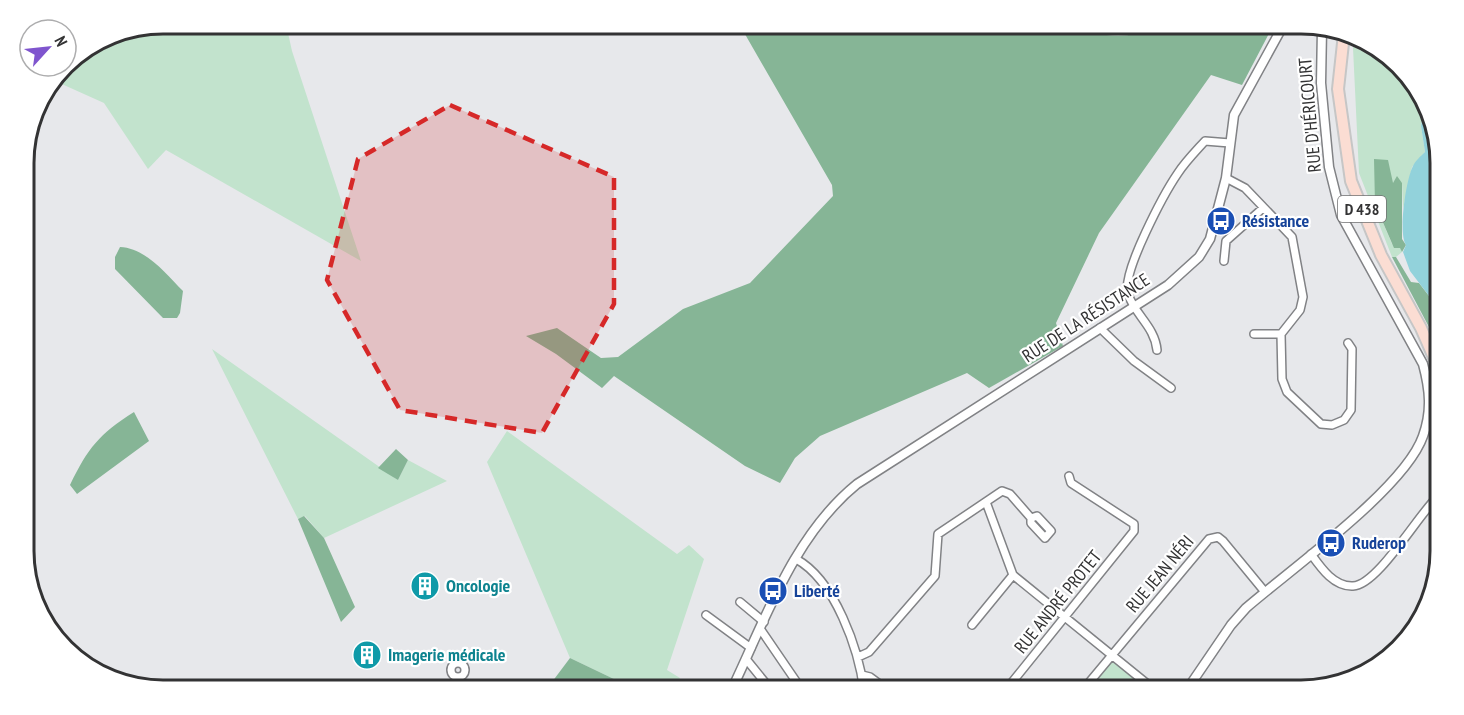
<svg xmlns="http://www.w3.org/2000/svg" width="1464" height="715" viewBox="0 0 1464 715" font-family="'PT Sans Narrow',sans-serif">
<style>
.green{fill:#c2e3cd}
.forest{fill:#86b596}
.water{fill:#92d2db}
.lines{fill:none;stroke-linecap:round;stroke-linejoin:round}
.minor-casing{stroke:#818285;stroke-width:10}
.tertiary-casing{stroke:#818285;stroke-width:11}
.primary-casing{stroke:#c6c6c6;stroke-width:14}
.minor{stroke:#fff;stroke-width:7}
.tertiary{stroke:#fff;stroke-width:8}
.primary{stroke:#fbddd3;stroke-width:10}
.marked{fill:#d62828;fill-opacity:0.2;stroke:#d62828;stroke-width:4.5;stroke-dasharray:12 8;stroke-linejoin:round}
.labels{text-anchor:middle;stroke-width:4.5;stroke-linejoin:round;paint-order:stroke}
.shield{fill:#fff;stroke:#707071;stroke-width:1.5}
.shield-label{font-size:16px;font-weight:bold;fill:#333334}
.street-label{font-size:18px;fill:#333334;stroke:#fff}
.transit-label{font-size:18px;font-weight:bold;fill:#164399;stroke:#fff;text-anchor:start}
.culture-label{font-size:18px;font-weight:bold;fill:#0d838f;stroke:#fff;text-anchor:start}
.rim{fill:none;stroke:#333334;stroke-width:3}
</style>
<rect width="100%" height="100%" fill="#e7e8eb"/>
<!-- green -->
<path class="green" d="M164 24H286L292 51 361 261 166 150 148 169 104 103 55 81C87 38 114 34 164 24Z
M740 24H1152C1135 39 1116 36 1095 34L742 29Z
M1355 37 1362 38 1411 79 1424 111 1421 126 1425 152 1412 167 1403 209 1402 183 1396 180 1375 204 1392 244 1400 247 1402 252 1396 257H1392L1359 173 1353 48Z
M212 349 398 480 408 460 447 481 324 538 305 516 298 519Z
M507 431 677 554 689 545 704 559 667 670 680 678 673 691H616V680L570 658 487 462Z
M1110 662 1115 663 1145 687 1142 691H1086Z"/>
<!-- forest -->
<path class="forest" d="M1152 24H1274L1242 85 1211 75 1099 233 1056 323 1063 346 989 388 967 373 820 436 795 458 780 483 745 466 614 376 602 388 556 354 526 336 557 328 601 358 618 357 683 309 750 283 833 196 832 185 742 29 1095 34C1116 36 1135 39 1152 24Z
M1374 159 1388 160 1393 183 1397 176 1402 183V239L1406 245 1402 252 1400 248H1394L1375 204Z
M120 247C146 248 166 274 183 291L180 313 177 318H163L115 269V257Z
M1392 257H1396L1411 282 1419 283 1439 309V346Z
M134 412 149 441 77 494 70 485C88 448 99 434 134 412Z
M396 449 408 460 398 480 378 468Z
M304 516 324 538 355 607 341 622 298 519Z
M570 658 616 680V691H559L552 682Z"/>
<!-- water -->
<path class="water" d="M1424 111 1439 146V309L1410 271 1403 252 1406 245C1398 234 1406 179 1413 166 1415 161 1421 156 1425 152L1421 126Z"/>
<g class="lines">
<!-- minor casing -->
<g class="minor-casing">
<path id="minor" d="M1226 178 1245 188 1292 237 1303 297 1300 310 1281 334 1282 379 1287 392 1321 424 1332 425 1344 420 1351 410 1352 349 1348 343
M1224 261 1226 241 1263 208
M1100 328 1134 361 1171 388
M1254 334H1281
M1157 350C1155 327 1135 315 1128 294 1121 273 1165 192 1178 173 1186 161 1196 151 1205 141L1230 143
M986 502 1013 575 1156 691
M1311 554C1321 568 1334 587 1353 586 1378 585 1419 513 1440 494
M796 559C835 580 859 650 864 691
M740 602 764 622
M706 615 751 648
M972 625 1013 575
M761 630 802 690
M858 657 869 652 935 576 938 534 1002 491 1010 494 1031 518V523L1045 538 1051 531 1037 516 1031 518
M746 659 772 691
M451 670a7 7 0 1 1 14 0a7 7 0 1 1-14 0Z
M862 675 870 677 889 691
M460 678 461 691
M1005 691 1134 531V524L1071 483 1069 476
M1082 691 1209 539 1218 537 1223 541 1265 592"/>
</g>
<!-- tertiary casing -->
<g class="tertiary-casing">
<path id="tertiary" d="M731 691C765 620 794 535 857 484L1168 285 1199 257 1210 239 1226 178 1234 115 1284 24
M1186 691 1231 625 1246 608C1291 569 1405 488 1423 436 1432 411 1430 390 1423 364L1341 215 1329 167 1321 83 1322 29"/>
</g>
<!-- primary casing -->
<g class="primary-casing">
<path id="primary" d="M1344 34 1338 89 1351 181 1381 255 1421 328 1439 369"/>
</g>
<!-- minor -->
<use href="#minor" class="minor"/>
<!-- tertiary -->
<use href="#tertiary" class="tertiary"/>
<!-- primary -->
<use href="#primary" class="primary"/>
</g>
<!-- marked area -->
<path class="marked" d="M450 105 614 177V304L542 433 400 410 327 280 358 159Z"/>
<!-- icons -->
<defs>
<g id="bus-disc" transform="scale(1.5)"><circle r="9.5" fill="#1a4fb4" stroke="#fff"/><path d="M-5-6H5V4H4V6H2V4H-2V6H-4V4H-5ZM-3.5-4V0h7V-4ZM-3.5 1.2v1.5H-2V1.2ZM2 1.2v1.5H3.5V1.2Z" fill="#fff"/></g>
<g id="building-disc" transform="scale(1.5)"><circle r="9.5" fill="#0f9aa8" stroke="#fff"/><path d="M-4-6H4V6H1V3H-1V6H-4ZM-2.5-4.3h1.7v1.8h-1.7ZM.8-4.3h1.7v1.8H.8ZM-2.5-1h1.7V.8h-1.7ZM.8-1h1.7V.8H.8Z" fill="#fff"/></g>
</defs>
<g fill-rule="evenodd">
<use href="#bus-disc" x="1221" y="221"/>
<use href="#bus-disc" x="1331" y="543"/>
<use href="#building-disc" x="425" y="586"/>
<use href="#bus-disc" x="773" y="591"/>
<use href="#building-disc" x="367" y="655"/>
</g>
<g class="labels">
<!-- shield labels -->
<rect class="shield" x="1338" y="196" width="48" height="26" rx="4.5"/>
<g class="shield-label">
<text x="1362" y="215">D 438</text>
</g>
<!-- street labels -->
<g class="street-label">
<text transform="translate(1310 115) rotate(-95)" y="6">RUE D'HÉRICOURT</text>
<text transform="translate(1086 318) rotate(-33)" y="6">RUE DE LA RÉSISTANCE</text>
<text transform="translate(1160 574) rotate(-50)" y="6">RUE JEAN NÉRI</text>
<text transform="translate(1058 602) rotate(-51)" y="6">RUE ANDRÉ PROTET</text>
</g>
<!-- transit labels -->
<g class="transit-label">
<text x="1242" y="227">Résistance</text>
<text x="1352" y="549">Ruderop</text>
<text x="794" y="597">Liberté</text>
</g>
<!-- culture labels -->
<g class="culture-label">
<text x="446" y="592">Oncologie</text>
<text x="388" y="661">Imagerie médicale</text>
</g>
</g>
<!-- crop -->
<path d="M0 0H1464V715H0ZM163 34H1301A129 129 0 0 1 1430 163V551A129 129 0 0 1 1301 680H163A129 129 0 0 1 34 551V163A129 129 0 0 1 163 34Z" fill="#fff" fill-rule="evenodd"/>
<path class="rim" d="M163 34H1301A129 129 0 0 1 1430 163V551A129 129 0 0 1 1301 680H163A129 129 0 0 1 34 551V163A129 129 0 0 1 163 34Z"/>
<!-- north arrow -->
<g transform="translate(48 48) rotate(63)"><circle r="28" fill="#ffffff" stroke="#adadae" stroke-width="1.5"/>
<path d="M0-4.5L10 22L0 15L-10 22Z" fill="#7f55ce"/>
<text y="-9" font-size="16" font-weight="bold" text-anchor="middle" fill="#333334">N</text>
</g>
</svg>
